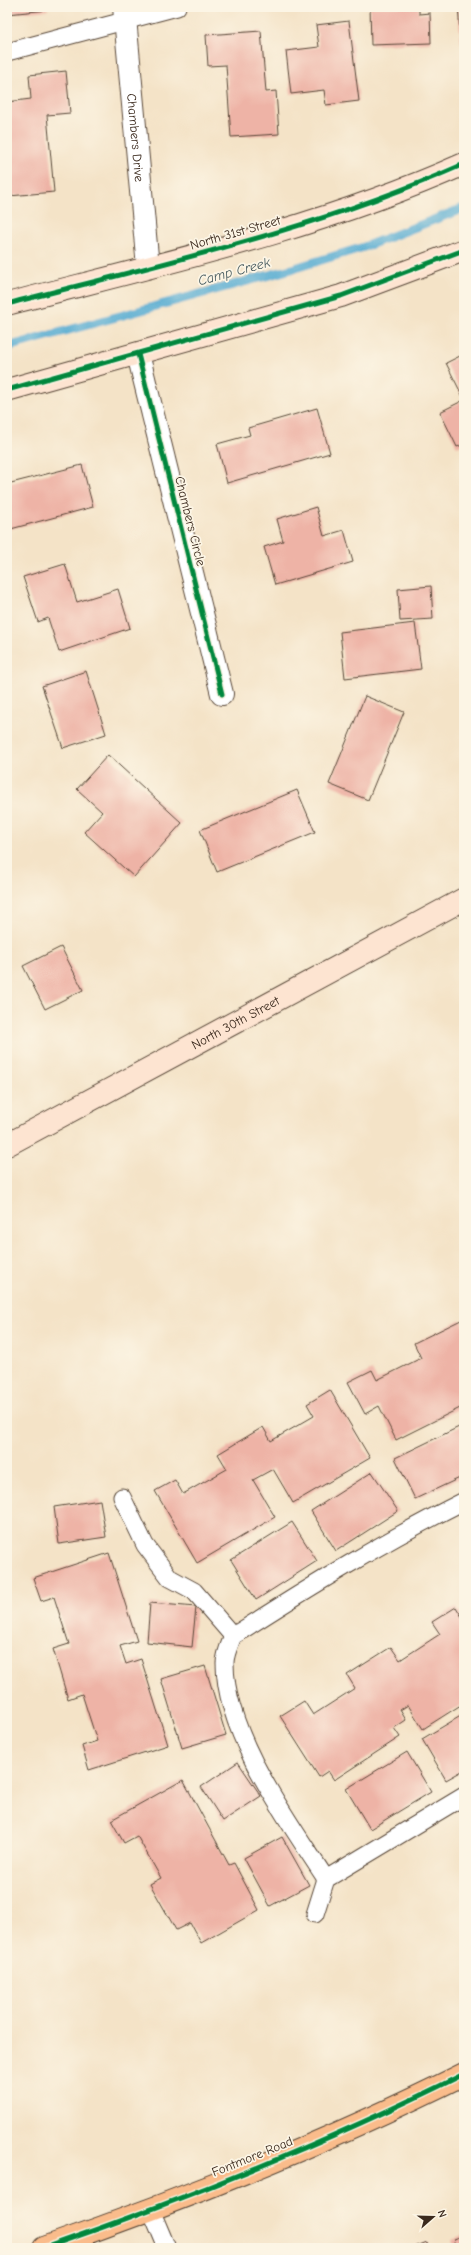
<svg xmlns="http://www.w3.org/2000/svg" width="471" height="2255" viewBox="0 0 471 2255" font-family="'Comic Neue',sans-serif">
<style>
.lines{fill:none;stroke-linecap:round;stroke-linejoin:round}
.stream{stroke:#56acd2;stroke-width:9}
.building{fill:#eeb3a6}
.lane-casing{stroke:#574637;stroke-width:19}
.street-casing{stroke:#574637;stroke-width:24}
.secondary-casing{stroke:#574637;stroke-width:24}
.primary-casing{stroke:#574637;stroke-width:24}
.lane{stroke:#fff;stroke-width:17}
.street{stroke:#fff;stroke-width:22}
.secondary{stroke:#fde4d1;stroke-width:22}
.primary{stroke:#fabc8b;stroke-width:22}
.cycleway-casing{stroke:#fcf5e5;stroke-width:8}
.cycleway{stroke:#00873e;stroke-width:5}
.labels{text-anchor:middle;stroke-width:3.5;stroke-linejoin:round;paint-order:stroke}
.street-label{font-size:13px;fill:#3b2a1e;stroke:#fcf5e5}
.water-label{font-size:14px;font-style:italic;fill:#44585d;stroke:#fcf5e5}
</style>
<rect width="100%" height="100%" fill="#fcf5e5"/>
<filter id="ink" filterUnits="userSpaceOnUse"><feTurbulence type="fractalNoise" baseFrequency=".025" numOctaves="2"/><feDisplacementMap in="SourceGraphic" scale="8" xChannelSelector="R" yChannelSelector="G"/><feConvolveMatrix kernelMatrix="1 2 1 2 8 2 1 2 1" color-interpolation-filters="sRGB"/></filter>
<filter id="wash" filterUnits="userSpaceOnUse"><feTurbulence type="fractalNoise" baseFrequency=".012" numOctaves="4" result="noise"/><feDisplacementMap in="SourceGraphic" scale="16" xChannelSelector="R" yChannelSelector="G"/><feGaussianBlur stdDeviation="0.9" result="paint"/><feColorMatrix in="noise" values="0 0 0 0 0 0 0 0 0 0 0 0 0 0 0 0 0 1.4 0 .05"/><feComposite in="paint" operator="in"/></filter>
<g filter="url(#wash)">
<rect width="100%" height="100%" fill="#f4e3c7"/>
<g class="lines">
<!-- stream -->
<path class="stream" d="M7 347 295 268 364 247 464 208"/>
</g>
<g id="blocks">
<!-- building -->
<path class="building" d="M7 7H47L48 10 7 14Z
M370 7H419V14L430 13 431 43 371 45Z
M458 7H464V43L461 44Z
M349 21 359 101 326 105 324 90 291 94 286 51 319 47 316 25Z
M261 31 266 92 276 91 279 134 231 137 226 65 208 66 206 35Z
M66 71 70 113 47 115 54 192 9 196 7 171V102L31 99 29 75Z
M464 354V399L446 363Z
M464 400V444L457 447 440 412Z
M317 408 330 453 227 483 217 444 250 435 248 428Z
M82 465 93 507 7 530V484Z
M316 507 324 536 344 530 353 562 275 585 264 547 283 541 277 519Z
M65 564 77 602 118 589 130 628 59 652 48 618 38 622 23 577Z
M431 586 433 619 400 621 398 589Z
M415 623 421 669 345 678 340 632Z
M86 671 106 734 63 748 42 686Z
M365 696 404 712 368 800 329 784Z
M108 755 182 823 134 877 84 832 102 812 77 789Z
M297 790 315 832 217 872 200 830Z
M61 947 83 990 45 1009 23 966Z
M461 1320 464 1326V1406L396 1440 379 1406 365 1414 348 1382 372 1370 377 1380 421 1358 414 1343Z
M330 1390 370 1458 293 1503 273 1469 253 1480 275 1517 197 1563 155 1491 175 1480 183 1494 227 1469 218 1454 263 1427 271 1441 314 1416 307 1404Z
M461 1426 464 1433V1476L415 1499 395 1458Z
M372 1472 398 1511 336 1551 311 1511Z
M100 1500 106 1537 59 1544 54 1507Z
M292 1522 317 1561 256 1600 231 1560Z
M109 1553 137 1641 120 1646 126 1664 141 1659 168 1745 89 1770 82 1746 97 1741 82 1694 68 1699 53 1649 69 1644 54 1597 41 1601 33 1578Z
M150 1603 196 1607 192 1647 147 1642Z
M456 1607 464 1620V1703L423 1729 408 1705 400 1710 406 1720 394 1728 400 1737 334 1780 328 1771 319 1777 280 1716 304 1701 313 1715 355 1688 347 1675 391 1647 400 1660 440 1634 432 1622Z
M205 1666 226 1735 182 1748 161 1679Z
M464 1714V1770L446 1780 422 1739Z
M407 1752 431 1792 370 1829 346 1789Z
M238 1762 261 1796 223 1821 201 1787Z
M183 1780 229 1865 234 1863 259 1910 201 1943 190 1923 176 1930 150 1884 161 1878 137 1836 124 1843 111 1820Z
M282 1837 309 1885 270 1906 244 1858Z
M464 2235V2248H456L453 2239Z
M427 2242 429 2248H412Z"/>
</g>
</g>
<g filter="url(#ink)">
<use href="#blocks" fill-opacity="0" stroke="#574637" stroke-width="1"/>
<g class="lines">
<!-- lane casing -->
<g class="lane-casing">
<path id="lane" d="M7 52 177 7
M122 1497 145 1545 170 1578 194 1591 233 1636
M326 1879C288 1820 225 1735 225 1663 225 1654 230 1644 233 1636 308 1588 384 1541 464 1501
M315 1914 326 1879 464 1796
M151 2210 167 2248"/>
</g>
<!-- street casing -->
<g class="street-casing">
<g id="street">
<path id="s1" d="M124 7 148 267"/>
<path d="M138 354 222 694"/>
</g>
</g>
<!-- secondary casing -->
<g class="secondary-casing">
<g id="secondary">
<path d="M7 304C161 264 318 229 464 164"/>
<path d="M7 390 341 296 464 250"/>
<path id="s2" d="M7 1145 464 899"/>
</g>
</g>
<!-- primary casing -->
<g class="primary-casing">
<path id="primary" d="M44 2248C185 2199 330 2141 464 2074"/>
</g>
<!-- lane -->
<use href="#lane" class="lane"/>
<!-- street -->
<use href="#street" class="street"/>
<!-- secondary -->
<use href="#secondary" class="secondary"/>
<!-- primary -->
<use href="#primary" class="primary"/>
<!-- cycleway casing -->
<g class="cycleway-casing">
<path id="cycleway" d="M7 304C161 264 318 229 464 164
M138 354 222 694
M7 390 341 296 464 250
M44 2248C185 2199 330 2141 464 2074"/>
</g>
<!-- cycleway -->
<use href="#cycleway" class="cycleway"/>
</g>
</g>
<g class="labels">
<!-- street labels -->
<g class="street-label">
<text dy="5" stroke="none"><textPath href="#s1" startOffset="131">Chambers Drive</textPath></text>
<text transform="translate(235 232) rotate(-16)" y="5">North 31st Street</text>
<text transform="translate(191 521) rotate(76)" y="5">Chambers Circle</text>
<text dy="5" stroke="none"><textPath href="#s2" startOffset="259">North 30th Street</textPath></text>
<text transform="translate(252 2156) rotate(-22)" y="5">Fontmore Road</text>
</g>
<!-- water labels -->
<g class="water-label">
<text transform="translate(234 271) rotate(-15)" y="5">Camp Creek</text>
</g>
</g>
<!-- margin -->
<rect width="471" height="2255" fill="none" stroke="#fcf5e5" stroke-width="24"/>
<!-- north arrow -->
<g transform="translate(433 2217) rotate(70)" stroke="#fcf5e5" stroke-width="3" paint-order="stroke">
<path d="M0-3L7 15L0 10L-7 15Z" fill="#3b2a1e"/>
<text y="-6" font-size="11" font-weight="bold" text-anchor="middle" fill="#3b2a1e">N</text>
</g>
</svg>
